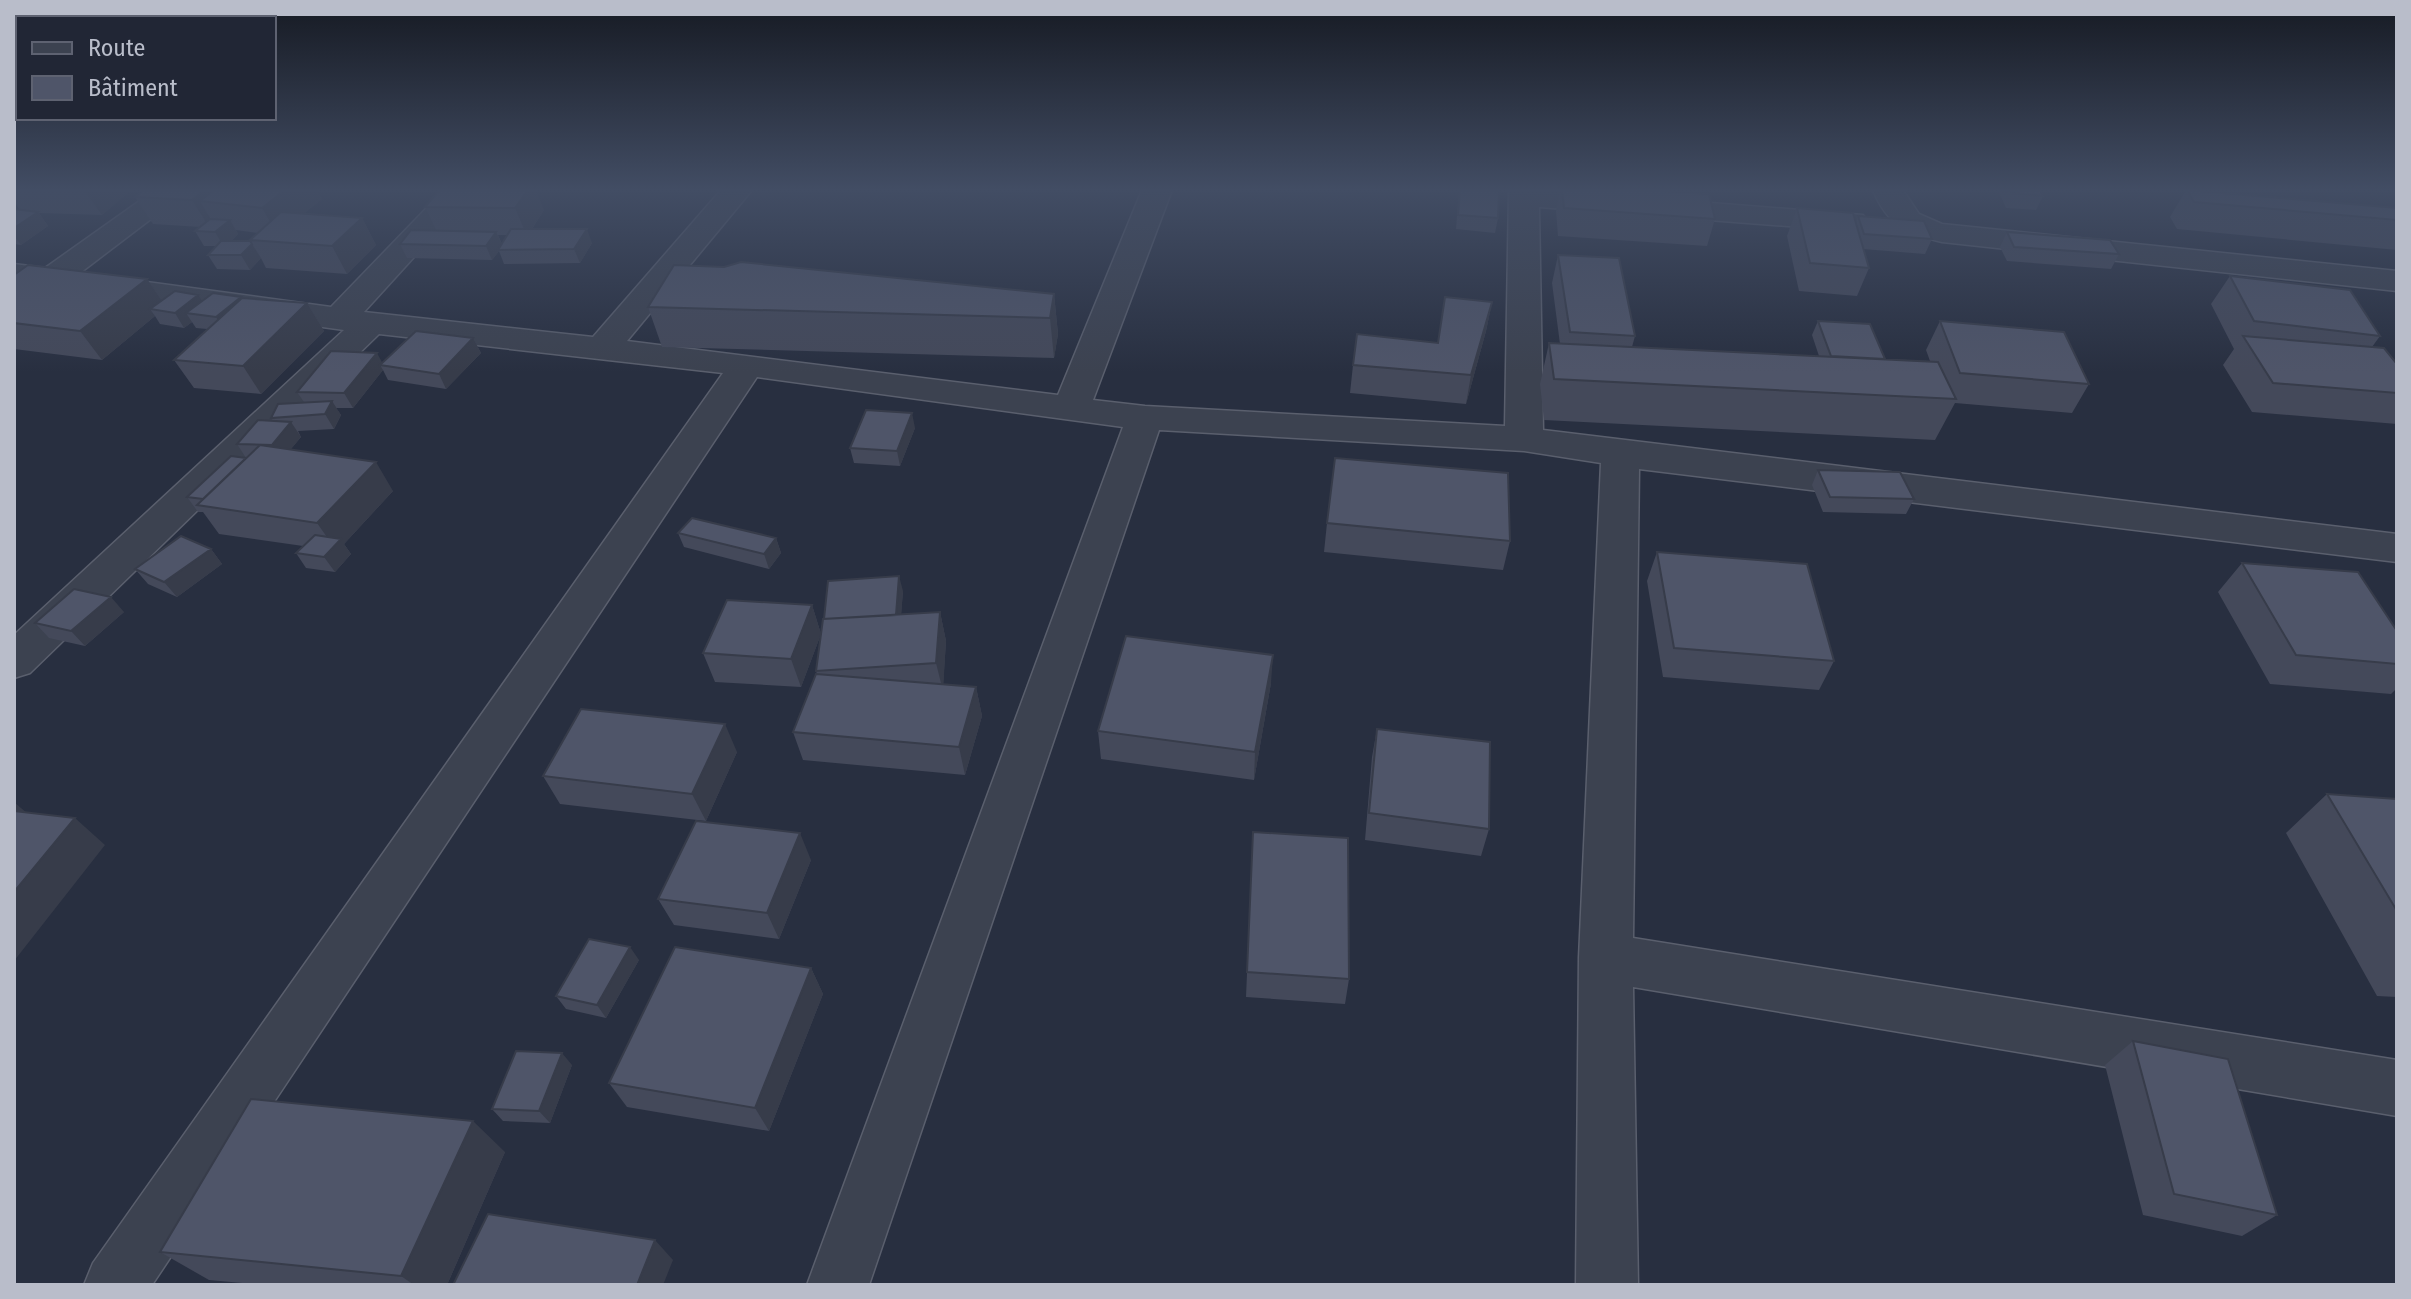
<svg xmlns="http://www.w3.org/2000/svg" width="2411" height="1299" viewBox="0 0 2411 1299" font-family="'Fira Sans Condensed',sans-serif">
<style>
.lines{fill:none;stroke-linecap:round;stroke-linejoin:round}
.minor-casing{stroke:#5a5f6d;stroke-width:3}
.minor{fill:#3c4250;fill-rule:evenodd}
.wall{fill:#44495a;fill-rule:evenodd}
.shaded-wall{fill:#373c4a}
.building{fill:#4f5569;stroke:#373c4a;stroke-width:2}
</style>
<rect width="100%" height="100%" fill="#282f40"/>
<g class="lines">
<!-- minor casing -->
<g class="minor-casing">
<path id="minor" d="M155 190H189L80 273 331 307 444 190H475L364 312 593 337 721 190H752L627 341 1058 395 1142 190H1172L1093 400 1145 406 1505 426 1509 190H1548L1863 215 1868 222 1863 229 1852 231 1539 207 1543 430 2397 534V562L1639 469 1633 938 2397 1060V1116L1633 987 1638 1285H1576L1579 958 1601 463 1524 451 1159 430 869 1285H807L1123 427 757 377 152 1285H84L93 1263 723 373 379 334 30 673 14 678V635L344 330 58 290 26 313 14 316V290L22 285 14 284V264L45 268Z
M1873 190H1903L1919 214 1942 224 2397 271V291L1942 242C1907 234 1887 225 1873 190Z"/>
</g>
<!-- minor -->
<use href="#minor" class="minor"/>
</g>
<!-- wall -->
<path class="wall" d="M14 190H131L102 215 39 213 48 226 21 245 14 244V209L20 210 15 203 14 204Z
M439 190 544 210 532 229 592 243 580 263 504 264 499 251 492 260 407 258 400 244 436 230 425 207ZM498 235H507L502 244Z
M1459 190H1499L1498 218 1495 233 1456 229Z
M1560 190H1648L1715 219 1707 246 1558 236 1556 211Z
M1998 190H2040L2043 196 2036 210 2006 208Z
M2186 190 2397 208V250L2177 229 2170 217Z
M135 197 322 199 304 213 362 218 376 245 347 274 266 268 261 258 250 270 217 269 208 255 216 246H204L195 231 201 227 153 224ZM236 230 258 233 250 241H231L238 234Z
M1797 208 1856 221 1858 216 1932 239 1925 254 1863 249 1869 268 1857 296 1799 291 1787 236Z
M2007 232 2119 254 2111 269 2007 261 2000 247Z
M1558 255 1635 336 1632 347 1819 356 1812 335 1818 321 1885 359 1930 361 1926 350 1940 321 2089 384 2072 413 1955 403 1935 440 1544 420 1540 384 1549 343 1560 344 1552 283Z
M14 275 147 279 162 301H202L242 298 307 303 324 331 261 394 194 388 174 360 207 329 196 328 192 322 184 328 160 324 155 316 102 360 14 349Z
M2230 276 2380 336 2372 347 2397 364V424L2252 412 2223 365 2234 349 2211 304Z
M1054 294 1058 334 1054 358 662 347 648 307Z
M1492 302 1486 331 1466 404 1350 393 1353 365 1438 343Z
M473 338 481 353 446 389 388 380 383 370 353 408H336L341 415 334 429 298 431 301 437 290 450 393 491 344 544 351 554 335 572 306 568 296 553 303 546 219 534 203 512H198L187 497 246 458 237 444 273 421 271 418 304 402 297 392 382 363Z
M915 428 900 466 854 463 850 448Z
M1818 470 1914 499 1906 514 1823 512 1812 485Z
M1327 523 1510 541 1503 570 1324 552Z
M678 533 776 538 781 553 769 569 684 547Z
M211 549 222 564 177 597 148 584 135 569Z
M1657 552 1834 661 1819 690 1663 677 1647 581Z
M2242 563 2397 631V688L2391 694 2270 684 2218 592Z
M903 591 901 614 940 612 946 641 943 685 976 687 982 716 965 775 803 760 793 732 817 674 816 671Z
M812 605 821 634 801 687 715 682 703 653Z
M124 612 85 646 49 638 35 623Z
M1271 683 1254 780 1101 759 1098 731Z
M1377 729 1489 829 1481 856 1365 840 1372 757Z
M737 752 706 821 560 804 543 776Z
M2327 794 2397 799V997L2377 996 2286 833Z
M1253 832 1349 979 1345 1004 1246 997Z
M811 860 779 939 674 925 658 899Z
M639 960 606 1018 566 1009 556 996Z
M811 968 823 994 769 1131 627 1107 609 1083Z
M2133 1041 2277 1215 2242 1236 2143 1215 2105 1065Z
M572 1065 550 1123 503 1121 492 1109Z
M505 1152 447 1285H264L209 1280 160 1252Z"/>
<!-- shaded-wall -->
<path class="shaded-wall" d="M84 190H131L102 215Z
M204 190H251L200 201 213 223 209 227 192 200Z
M285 190H318L322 199 278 235 262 208Z
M528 190H536L544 210 527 236 515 208Z
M38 212 48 226 21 245 14 236V228Z
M362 218 376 245 347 274 332 246Z
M230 220 238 234 224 247 215 232Z
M587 229 592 243 580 263 574 249Z
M496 232 503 246 498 250 499 251 492 260 486 246Z
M252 244 261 258 250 270 241 255Z
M147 279 166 307 150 309 155 316 102 360 80 331Z
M1054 294 1058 334 1054 358 1050 318Z
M198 295 208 309 186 313 192 322 184 328 175 313Z
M241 297 250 312 225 332 216 317Z
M1492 302 1486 331 1466 404 1471 375Z
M307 303 324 331 261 394 243 366Z
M473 338 481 353 446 389 439 374Z
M377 353 384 366 380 365 383 370 353 408 344 393Z
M332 401 341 415 334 429 325 414Z
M912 413 915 428 900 466 897 451Z
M291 422 301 437 282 460 272 445Z
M376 462 393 491 344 544 351 554 335 572 324 557 334 547 317 523Z
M776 538 781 553 769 569 764 554Z
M211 549 222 564 177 597 164 582Z
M899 576 903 591 900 632 896 617Z
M111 597 124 612 85 646 71 631Z
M812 605 821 634 801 687 791 659Z
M940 612 946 641 943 691 936 663Z
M1273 655 1271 683 1254 780 1255 752Z
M976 687 982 716 965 775 959 747Z
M725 724 737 752 706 821 692 794Z
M14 802 28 814 14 833Z
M75 818 105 845 14 961V892Z
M800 833 811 860 779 939 767 913Z
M630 947 639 960 606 1018 597 1005Z
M811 968 823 994 769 1131 755 1108Z
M562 1053 572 1065 550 1123 539 1111Z
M473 1121 505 1152 447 1285H414L401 1276Z
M655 1240 673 1260 663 1285H637Z"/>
<!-- building -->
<path class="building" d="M143 190H204L192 200 135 197Z
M214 190H285L262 208 200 201Z
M439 190H528L515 208 425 207Z
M1460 190H1499L1498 218 1458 215Z
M1562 190H1648L1709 194 1715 219 1564 208Z
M2011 190H2040L2043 196 2013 193Z
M2187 190 2397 208V220L2194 202Z
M1797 208 1853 213 1869 268 1810 263Z
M14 209 38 212 14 228Z
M281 212 362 218 332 246 250 240Z
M1858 216 1924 221 1932 239 1864 234Z
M210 219 230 220 215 232 195 231Z
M511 229H587L574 249 498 250Z
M411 230 496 232 486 246 400 244Z
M2007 232 2110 240 2119 254 2014 247Z
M221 241H250L252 244 241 255H208Z
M1558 255 1619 258 1635 336 1570 332Z
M741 262 1054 294 1050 318 648 307 674 265 724 267Z
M28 265 147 279 80 331 14 323V275Z
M2230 276 2350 290 2380 336 2254 321Z
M175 291 198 295 175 313 150 309Z
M213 293 241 297 216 317 186 313Z
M1445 297 1492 302 1471 375 1353 365 1357 334 1438 343Z
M242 298 307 303 243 366 174 360Z
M1818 321 1870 324 1885 359 1831 356Z
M1940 321 2064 332 2089 384 1960 373Z
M416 331 473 338 439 374 380 365Z
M2243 336 2384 348 2397 364V393L2273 383Z
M1549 343 1938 362 1956 399 1554 379Z
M331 351 377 353 344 393 297 392Z
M332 401 325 414 271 418 278 404Z
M866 410 912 413 897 451 850 448Z
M258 420 291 422 272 445 237 444Z
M260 445 376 462 317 523 197 505Z
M231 456 246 458 203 499 187 497Z
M1335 458 1508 473 1510 541 1327 523Z
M1818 470 1900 472 1914 499 1830 497Z
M692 518 776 538 764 554 678 533Z
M315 535 341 539 324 557 296 553Z
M181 536 211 549 164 582 135 569Z
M1657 552 1807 564 1834 661 1674 648Z
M2242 563 2358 572 2397 631V664L2296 655Z
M899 576 896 615 824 619 828 581Z
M74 589 111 597 71 631 35 623Z
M727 600 812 605 791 659 703 653Z
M940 612 936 663 816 671 823 619Z
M1126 636 1273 655 1255 752 1098 731Z
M816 674 976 687 959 747 793 732Z
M581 709 725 724 692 794 543 776Z
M1377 729 1490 742 1489 829 1369 813Z
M2327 794 2397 799V911Z
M14 811 75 818 14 892Z
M696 821 800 833 767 913 658 899Z
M1253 832 1348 838 1349 979 1247 972Z
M589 939 630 947 597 1005 556 996Z
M675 947 811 968 755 1108 609 1083Z
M2133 1041 2228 1059 2277 1215 2174 1194Z
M516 1051 562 1053 539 1111 492 1109Z
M251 1099 473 1121 401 1276 160 1252Z
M488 1214 655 1240 637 1285H453Z"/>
<!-- sky -->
<linearGradient id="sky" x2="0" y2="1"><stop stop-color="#161a23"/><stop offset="0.51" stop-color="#424d64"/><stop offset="1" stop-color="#424d64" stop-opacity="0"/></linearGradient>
<rect width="2411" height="372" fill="url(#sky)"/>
<!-- border -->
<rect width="2411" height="1299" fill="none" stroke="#b9bdca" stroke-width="32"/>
<!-- legend -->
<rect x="16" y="16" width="260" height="104" fill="#212635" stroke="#5e6271" stroke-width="2"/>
<rect x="32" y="42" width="40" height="12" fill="#3c4250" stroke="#5e6271" stroke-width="2"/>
<text x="88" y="56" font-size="24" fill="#b9bdca">Route</text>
<rect x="32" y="76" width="40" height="24" fill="#4f5569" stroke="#5e6271" stroke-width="2"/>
<text x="88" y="96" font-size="24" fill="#b9bdca">Bâtiment</text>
</svg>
